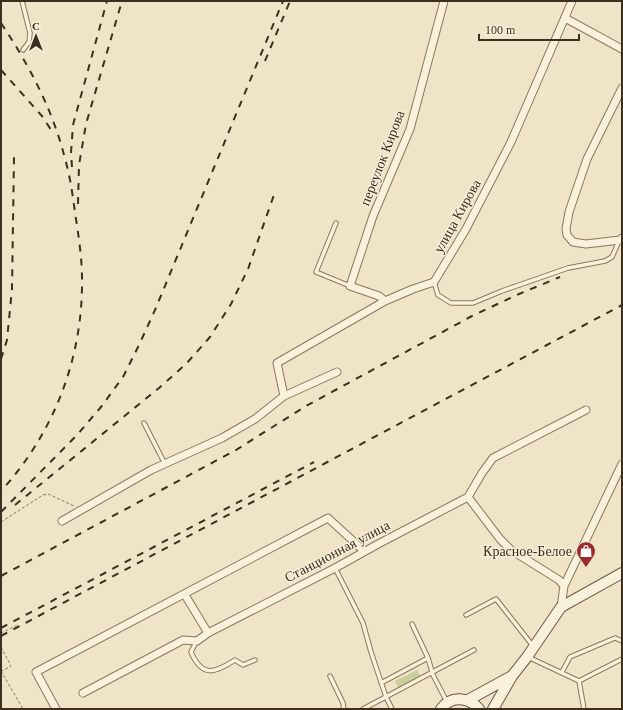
<svg xmlns="http://www.w3.org/2000/svg" width="623" height="710" viewBox="0 0 623 710" font-family="Georgia,serif">
<style>
.green{fill:#c9cf9b}
.lines{fill:none;stroke-linecap:round;stroke-linejoin:round}
.lane-casing{stroke:#8d765c;stroke-width:5.5}
.street-casing{stroke:#8d765c;stroke-width:9}
.secondary-casing{stroke:#6f573f;stroke-width:12}
.path{stroke:#8d765c;stroke-width:1;stroke-dasharray:3 2;stroke-linecap:butt}
.lane{stroke:#faf1dc;stroke-width:3.5}
.street{stroke:#faf1dc;stroke-width:7}
.secondary{stroke:#faf1dc;stroke-width:10}
.rail{stroke:#3d2e20;stroke-width:2;stroke-dasharray:7 7;stroke-linecap:butt}
.labels{text-anchor:middle;stroke-width:3;stroke-linejoin:round;paint-order:stroke}
.street-label{font-size:14px;fill:#3d2e20;stroke:#f7eed8}
.poi-label{font-size:14px;fill:#3d2e20;stroke:#f7eed8;text-anchor:end}
</style>
<rect width="100%" height="100%" fill="#f0e4c8"/>
<!-- green -->
<path class="green" d="M417 670 421 677 399 689 395 681Z"/>
<g class="lines">
<!-- lane casing -->
<g class="lane-casing">
<path id="lane" d="M22 1 30 33 29 42 23 50
M336 223 316 272 350 286
M434 282 438 295 451 303H473L502 291 568 268 605 261 612 257 619 241
M144 423 165 464
M335 568 363 623 371 652 386 697 392 709
M466 615 496 599 533 646
M412 624 428 658
M196 642 191 652C202 678 215 673 235 660L243 665 255 660
M528 657 579 681 622 659
M562 672 570 657 615 638 622 641
M330 676 343 703 344 709
M579 681 584 709
M381 683 428 658 433 675 447 702
M363 709 474 650"/>
</g>
<!-- street casing -->
<g class="street-casing">
<path id="street" d="M565 18 622 49
M622 88 587 159 569 212 566 229 567 235 573 242 586 244 620 240 622 238
M385 301 379 296 350 286 373 216 410 129 444 1
M284 396 277 363 385 301 413 289 434 282 466 229 511 142 572 1
M468 497 500 539 511 550 559 580 564 586
M62 521 151 470 222 438 255 419 284 396 337 372
M185 595 208 633
M561 607 564 586 622 464
M83 693 183 640 197 641 208 633 335 568 380 543 468 497 482 473 493 458 586 410
M56 709 36 672 328 518 364 551"/>
</g>
<!-- secondary casing -->
<g class="secondary-casing">
<path id="secondary" d="M468 700 512 676
M441 709C451 695 469 697 479 709
M493 709 512 676 527 657 561 607 622 573"/>
</g>
<!-- path -->
<path class="path" d="M1 522 43 495 48 494 74 506
M1 633 18 625
M1 647 11 666 2 671
M1 671 23 709"/>
<!-- lane -->
<use href="#lane" class="lane"/>
<!-- street -->
<use href="#street" class="street"/>
<!-- secondary -->
<use href="#secondary" class="secondary"/>
<!-- rail -->
<path class="rail" d="M1 23C29 65 53 110 65 159 71 179 73 199 76 219 79 239 82 259 82 279 83 358 54 433 1 491
M265 61 290 1
M1 70 42 116 53 133
M72 167 71 153 73 125 107 1
M78 204 79 165 86 124 122 1
M1 359 7 340 12 289 14 157
M15 505 159 388 186 364 210 337 231 304 248 269 275 192
M1 512 77 435 101 407 123 377 139 345 155 310 283 1
M1 576 236 450 306 406 472 316 519 294 560 277
M1 628 314 462
M1 636 622 305"/>
</g>
<!-- icons -->
<defs>
<g id="shop-pin" transform="scale(1)"><path d="M0 17L-7.5 6A9.5 9.5 0 1 1 7.5 6Z" fill="#9e2a2b" stroke="#f7eed8"/><path d="M-5-2.5h2.3a2.7 3.5 0 0 1 5.4 0H5L5.5 6h-11ZM-1.5-2.5h3a1.5 2.3 0 0 0-3 0Z" fill="#fff"/></g>
</defs>
<g fill-rule="evenodd">
<use href="#shop-pin" x="586" y="551"/>
</g>
<g class="labels">
<!-- street labels -->
<g class="street-label">
<text transform="translate(382 158) rotate(-69)" y="5">переулок Кирова</text>
<text transform="translate(457 216) rotate(-61)" y="5">улица Кирова</text>
<text transform="translate(337 551) rotate(-28)" y="5">Станционная улица</text>
</g>
<!-- poi labels -->
<g class="poi-label">
<text x="572" y="556">Красное-Белое</text>
</g>
</g>
<!-- border -->
<rect width="623" height="710" fill="none" stroke="#3d2e20" stroke-width="4"/>
<!-- north arrow -->
<g transform="translate(36 36)" stroke="#f7eed8" stroke-width="3" paint-order="stroke">
<path d="M0-3L7 15L0 10L-7 15Z" fill="#3d2e20"/>
<text y="-6" font-size="11" font-weight="bold" text-anchor="middle" fill="#3d2e20">С</text>
</g>
<!-- scale -->
<path d="M479 34v6h100v-6" fill="none" stroke="#3d2e20" stroke-width="2"/>
<text x="485" y="34" font-size="12" fill="#3d2e20" stroke="#f7eed8" stroke-width="3" paint-order="stroke">100 m</text>
</svg>
